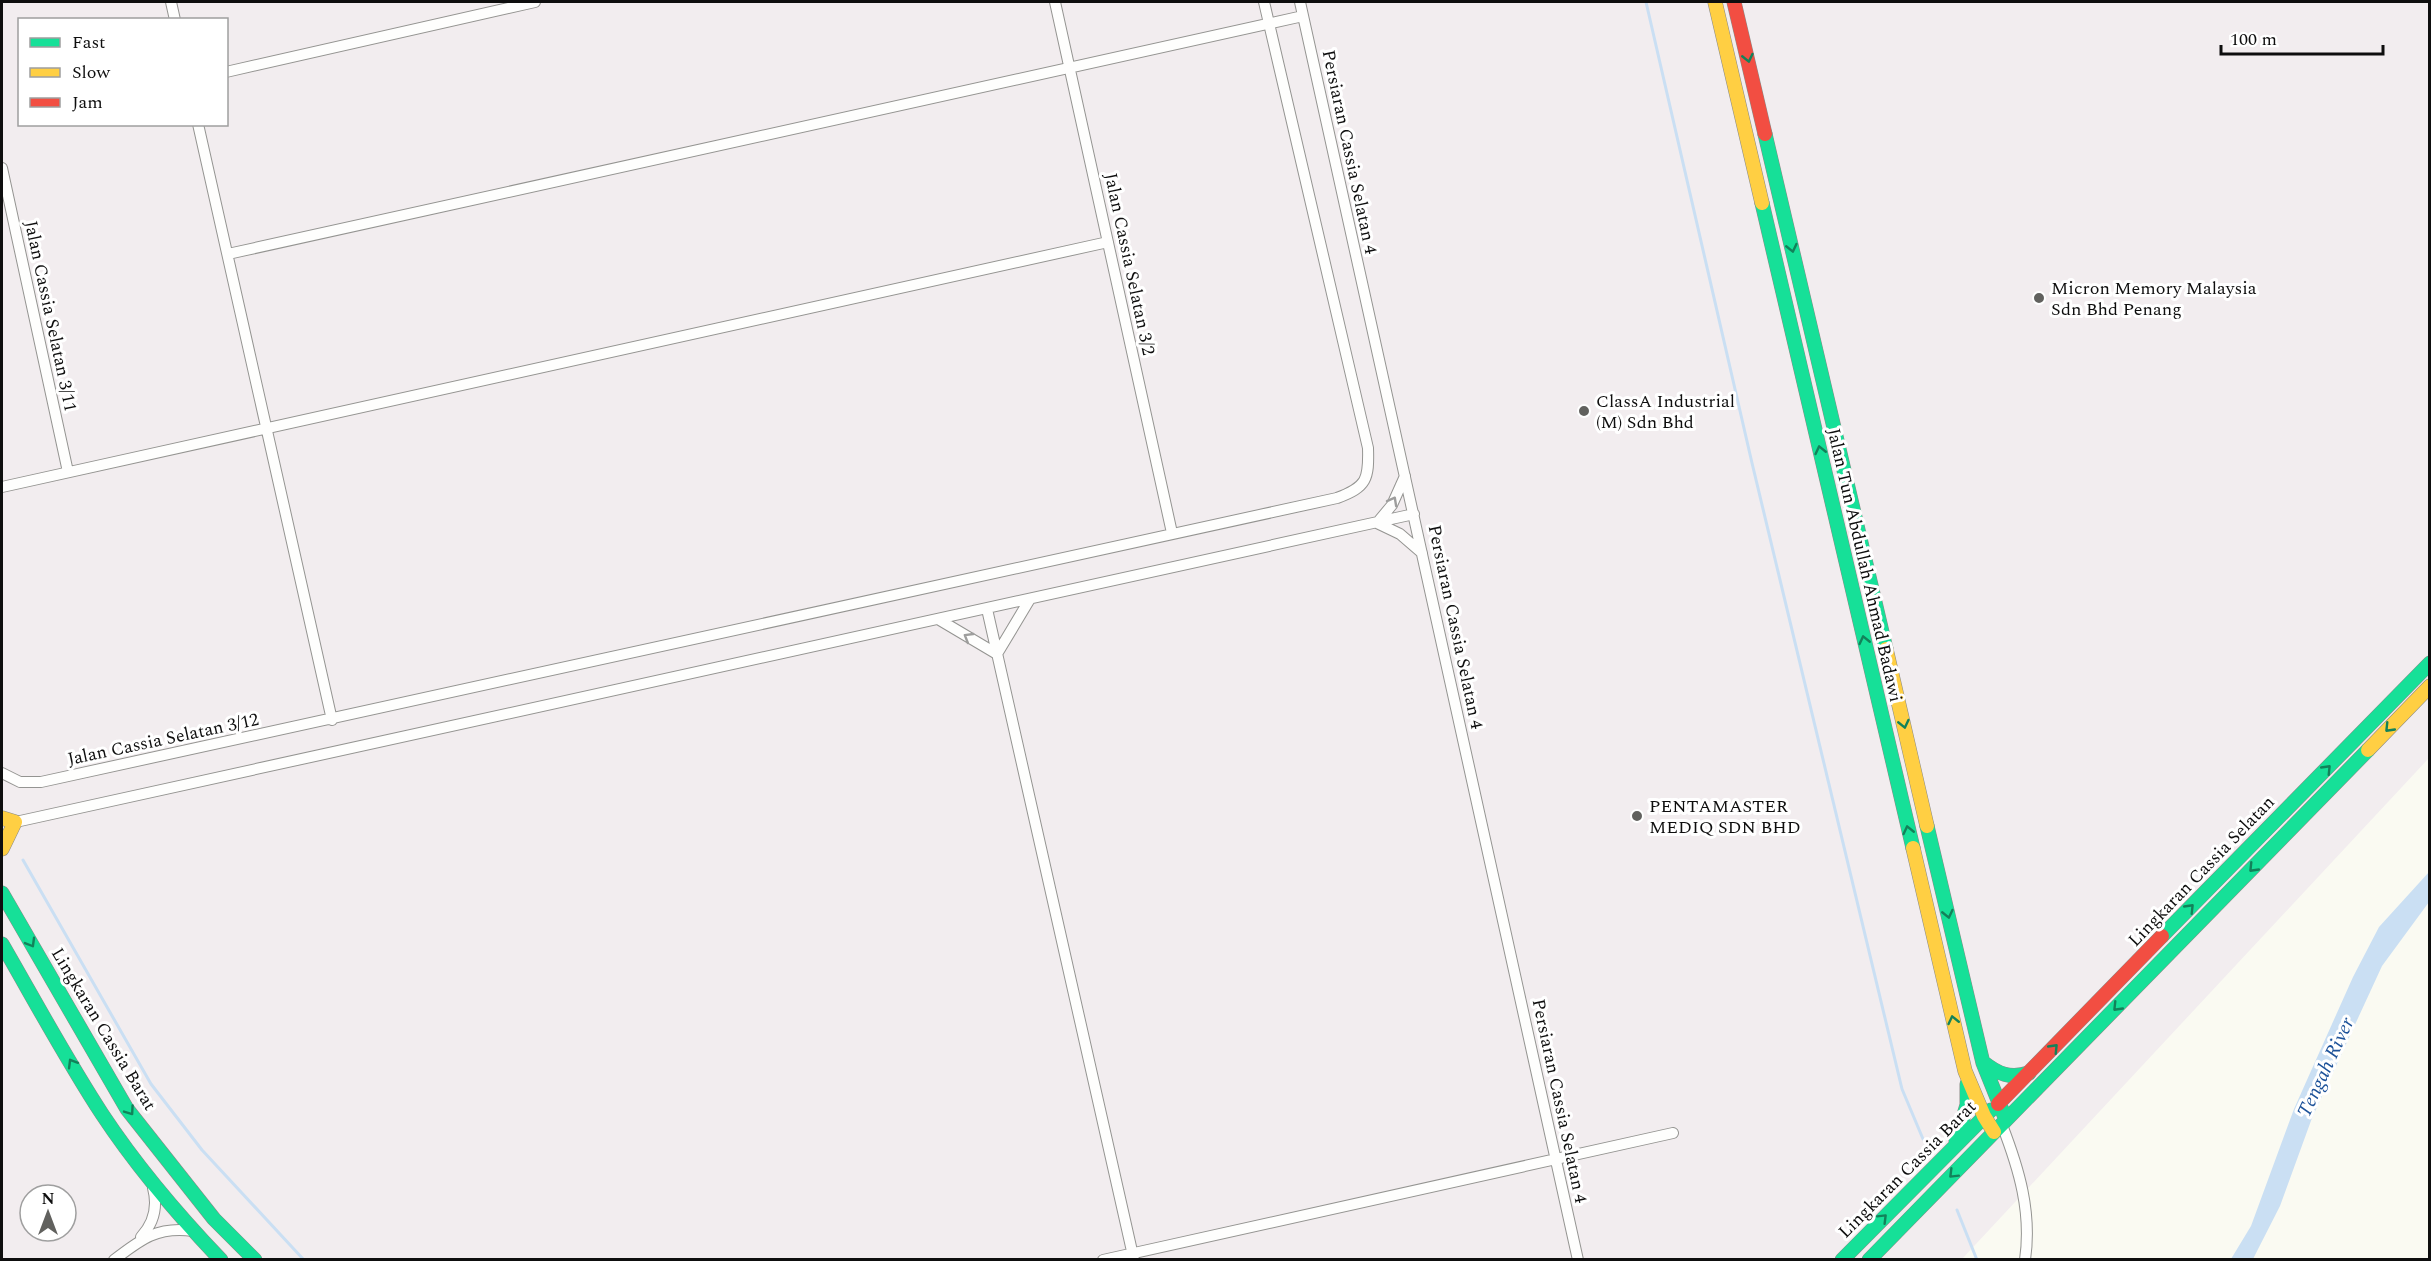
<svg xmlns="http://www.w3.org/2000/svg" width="2431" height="1261" viewBox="0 0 2431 1261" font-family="Spectral,serif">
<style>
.industrial{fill:#f2edef;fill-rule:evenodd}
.water{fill:#cadff3}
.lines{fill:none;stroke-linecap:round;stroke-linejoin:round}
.stream{stroke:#cadff3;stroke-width:3}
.street-casing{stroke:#949491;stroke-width:12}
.fast-casing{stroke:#8b8b87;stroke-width:15}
.slow-casing{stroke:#8b8b87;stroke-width:15}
.jam-casing{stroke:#8b8b87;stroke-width:15}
.street{stroke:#fefefd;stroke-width:10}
.fast{stroke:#16e098;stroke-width:14}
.slow{stroke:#ffcf43;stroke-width:14}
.jam{stroke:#f24e42;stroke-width:14}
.oneway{stroke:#12825a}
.oneway2{stroke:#9e9e9d}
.poi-dot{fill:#61615e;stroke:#fff;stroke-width:2}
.labels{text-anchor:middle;stroke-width:6;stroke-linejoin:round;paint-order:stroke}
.street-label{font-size:18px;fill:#0e0e0e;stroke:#fff}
.poi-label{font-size:18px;fill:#0e0e0e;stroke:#fff;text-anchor:start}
.water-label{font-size:20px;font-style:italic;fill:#1d5299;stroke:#fff}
</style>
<rect width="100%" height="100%" fill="#fafaf2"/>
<!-- industrial -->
<path class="industrial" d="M2 2H2429V758L1962 1259 2 1260ZM20 20H226V124H20ZM30 1195H66V1231H30Z"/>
<!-- water -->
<path class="water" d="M2429 872V902L2382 966 2312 1118 2280 1206 2253 1259H2231L2251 1226 2294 1109 2353 977 2379 927Z"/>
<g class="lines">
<!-- stream -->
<path class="stream" d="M1646 2 1752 463 1902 1089 1923 1139
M23 860 151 1084 202 1150 304 1260
M1957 1210 1977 1260"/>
<!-- street casing -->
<g class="street-casing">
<path id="street" d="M171 2 175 20
M1055 2 1172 533
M1300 2 1578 1260
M226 72 535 2
M198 124 332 720
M2 168 68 472
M228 254 1303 16
M1405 476 1392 505 1377 523 1400 534 1422 553
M2 487 1108 242
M987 609 1134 1260
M938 619 997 654 1030 599
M2 773 20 782H41L1337 498C1367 487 1369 479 1368 448L1264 2
M11 823 1414 514
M2002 1125C2019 1169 2032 1212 2025 1260
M141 1237C154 1223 158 1207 153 1188
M114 1260C141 1239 158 1226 193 1231
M1103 1260 1673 1133"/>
</g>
<!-- fast casing -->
<g class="fast-casing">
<path id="fast" d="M1765 134 1886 649
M1762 203 1913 848
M2 893 127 1109 214 1219 255 1260
M2162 936 2430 663
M2 944C35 1001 66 1059 102 1114 137 1167 178 1215 221 1260
M1983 1062C1998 1074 2010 1079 2029 1073
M2006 1120 2368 750
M1956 1141 1967 1105V1084
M1842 1260 1991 1110
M1869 1260 2006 1120 1983 1063 1927 826"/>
</g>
<!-- slow casing -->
<g class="slow-casing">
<path id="slow" d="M1715 2 1762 203
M1886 649 1927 826
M2368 750 2430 686
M2 818 15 822 2 849
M1913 848 1965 1071 1984 1116 1994 1132"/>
</g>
<!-- jam casing -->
<g class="jam-casing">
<path id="jam" d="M1734 2 1765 134
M1998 1104 2162 936"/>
</g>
<!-- street -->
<use href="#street" class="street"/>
<!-- fast -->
<use href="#fast" class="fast"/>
<!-- slow -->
<use href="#slow" class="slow"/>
<!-- jam -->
<use href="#jam" class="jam"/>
</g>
<!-- one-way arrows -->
<defs><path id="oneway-chevron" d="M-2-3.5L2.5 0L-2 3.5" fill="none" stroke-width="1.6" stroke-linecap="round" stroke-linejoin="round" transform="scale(1.5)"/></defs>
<g class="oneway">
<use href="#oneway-chevron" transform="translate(1748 58) rotate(77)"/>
<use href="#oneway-chevron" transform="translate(1792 248) rotate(77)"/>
<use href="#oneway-chevron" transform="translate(1820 450) rotate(-103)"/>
<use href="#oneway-chevron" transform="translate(1864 640) rotate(-103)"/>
<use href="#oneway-chevron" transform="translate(1904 724) rotate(77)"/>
<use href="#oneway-chevron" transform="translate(2389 728) rotate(134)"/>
<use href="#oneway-chevron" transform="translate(2327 769) rotate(-46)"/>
<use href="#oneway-chevron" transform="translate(1908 830) rotate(-103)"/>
<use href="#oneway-chevron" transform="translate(2253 868) rotate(134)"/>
<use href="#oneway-chevron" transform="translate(2190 908) rotate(-46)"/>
<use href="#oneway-chevron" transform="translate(1948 914) rotate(77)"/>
<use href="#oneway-chevron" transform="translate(31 943) rotate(60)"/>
<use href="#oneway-chevron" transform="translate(2117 1007) rotate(134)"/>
<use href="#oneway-chevron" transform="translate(1953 1020) rotate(-103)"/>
<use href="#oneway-chevron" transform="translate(2054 1048) rotate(-46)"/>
<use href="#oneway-chevron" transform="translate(72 1063) rotate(-121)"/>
<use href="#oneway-chevron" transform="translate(130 1111) rotate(55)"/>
<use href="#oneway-chevron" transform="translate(1953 1174) rotate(135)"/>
<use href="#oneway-chevron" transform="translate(1883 1218) rotate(-45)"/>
</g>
<g class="oneway2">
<use href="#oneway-chevron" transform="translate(1393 501) rotate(-61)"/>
<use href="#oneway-chevron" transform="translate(968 637) rotate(-149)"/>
</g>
<!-- markers -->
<g class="poi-dot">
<circle cx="2039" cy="298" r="6"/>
<circle cx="1584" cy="411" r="6"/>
<circle cx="1637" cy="816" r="6"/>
</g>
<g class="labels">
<!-- street labels -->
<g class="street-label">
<text transform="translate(1350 152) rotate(78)" y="6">Persiaran Cassia Selatan 4</text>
<text transform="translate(1130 264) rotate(78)" y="6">Jalan Cassia Selatan 3/2</text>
<text transform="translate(51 316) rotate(78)" y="6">Jalan Cassia Selatan 3/11</text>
<text transform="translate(1865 565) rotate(77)" y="6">Jalan Tun Abdullah Ahmad Badawi</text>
<text transform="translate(1456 627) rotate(78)" y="6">Persiaran Cassia Selatan 4</text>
<text transform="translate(163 739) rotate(-12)" y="6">Jalan Cassia Selatan 3/12</text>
<text transform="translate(2201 871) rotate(-46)" y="6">Lingkaran Cassia Selatan</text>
<text transform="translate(104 1029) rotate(59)" y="6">Lingkaran Cassia Barat</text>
<text transform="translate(1560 1101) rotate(78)" y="6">Persiaran Cassia Selatan 4</text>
<text transform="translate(1907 1169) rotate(-45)" y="6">Lingkaran Cassia Barat</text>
</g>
<!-- poi labels -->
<g class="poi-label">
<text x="2051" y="294">Micron Memory Malaysia<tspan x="2051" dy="21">Sdn Bhd Penang</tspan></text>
<text x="1596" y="407">ClassA Industrial<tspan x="1596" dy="21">(M) Sdn Bhd</tspan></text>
<text x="1649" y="812">PENTAMASTER<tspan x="1649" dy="21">MEDIQ SDN BHD</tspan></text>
</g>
<!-- water labels -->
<g class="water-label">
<text transform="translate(2325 1067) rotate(-65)" y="7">Tengah River</text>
</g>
</g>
<!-- border -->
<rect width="2431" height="1261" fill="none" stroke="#0e0e0e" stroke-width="6"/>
<!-- legend -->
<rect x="18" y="18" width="210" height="108" fill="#ffffff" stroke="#9f9f9f" stroke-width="1.5"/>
<rect x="30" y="38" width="30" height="9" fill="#16e098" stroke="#9f9f9f" stroke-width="1.5"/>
<text x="72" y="48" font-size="18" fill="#0e0e0e">Fast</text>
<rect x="30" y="68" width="30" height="9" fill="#ffcf43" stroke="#9f9f9f" stroke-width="1.5"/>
<text x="72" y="78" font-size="18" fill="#0e0e0e">Slow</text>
<rect x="30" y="98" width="30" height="9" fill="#f24e42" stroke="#9f9f9f" stroke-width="1.5"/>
<text x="72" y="108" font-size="18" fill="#0e0e0e">Jam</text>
<!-- north arrow -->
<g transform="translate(48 1213)"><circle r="28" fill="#ffffff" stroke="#9f9f9f" stroke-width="1.5"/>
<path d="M0-4.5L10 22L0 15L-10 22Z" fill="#61615e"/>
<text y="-9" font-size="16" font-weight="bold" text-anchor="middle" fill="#0e0e0e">N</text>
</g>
<!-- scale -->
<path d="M2221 45v9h162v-9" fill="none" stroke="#0e0e0e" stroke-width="3"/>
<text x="2230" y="45" font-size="18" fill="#0e0e0e" stroke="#ffffff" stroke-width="4.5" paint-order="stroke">100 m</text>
</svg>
